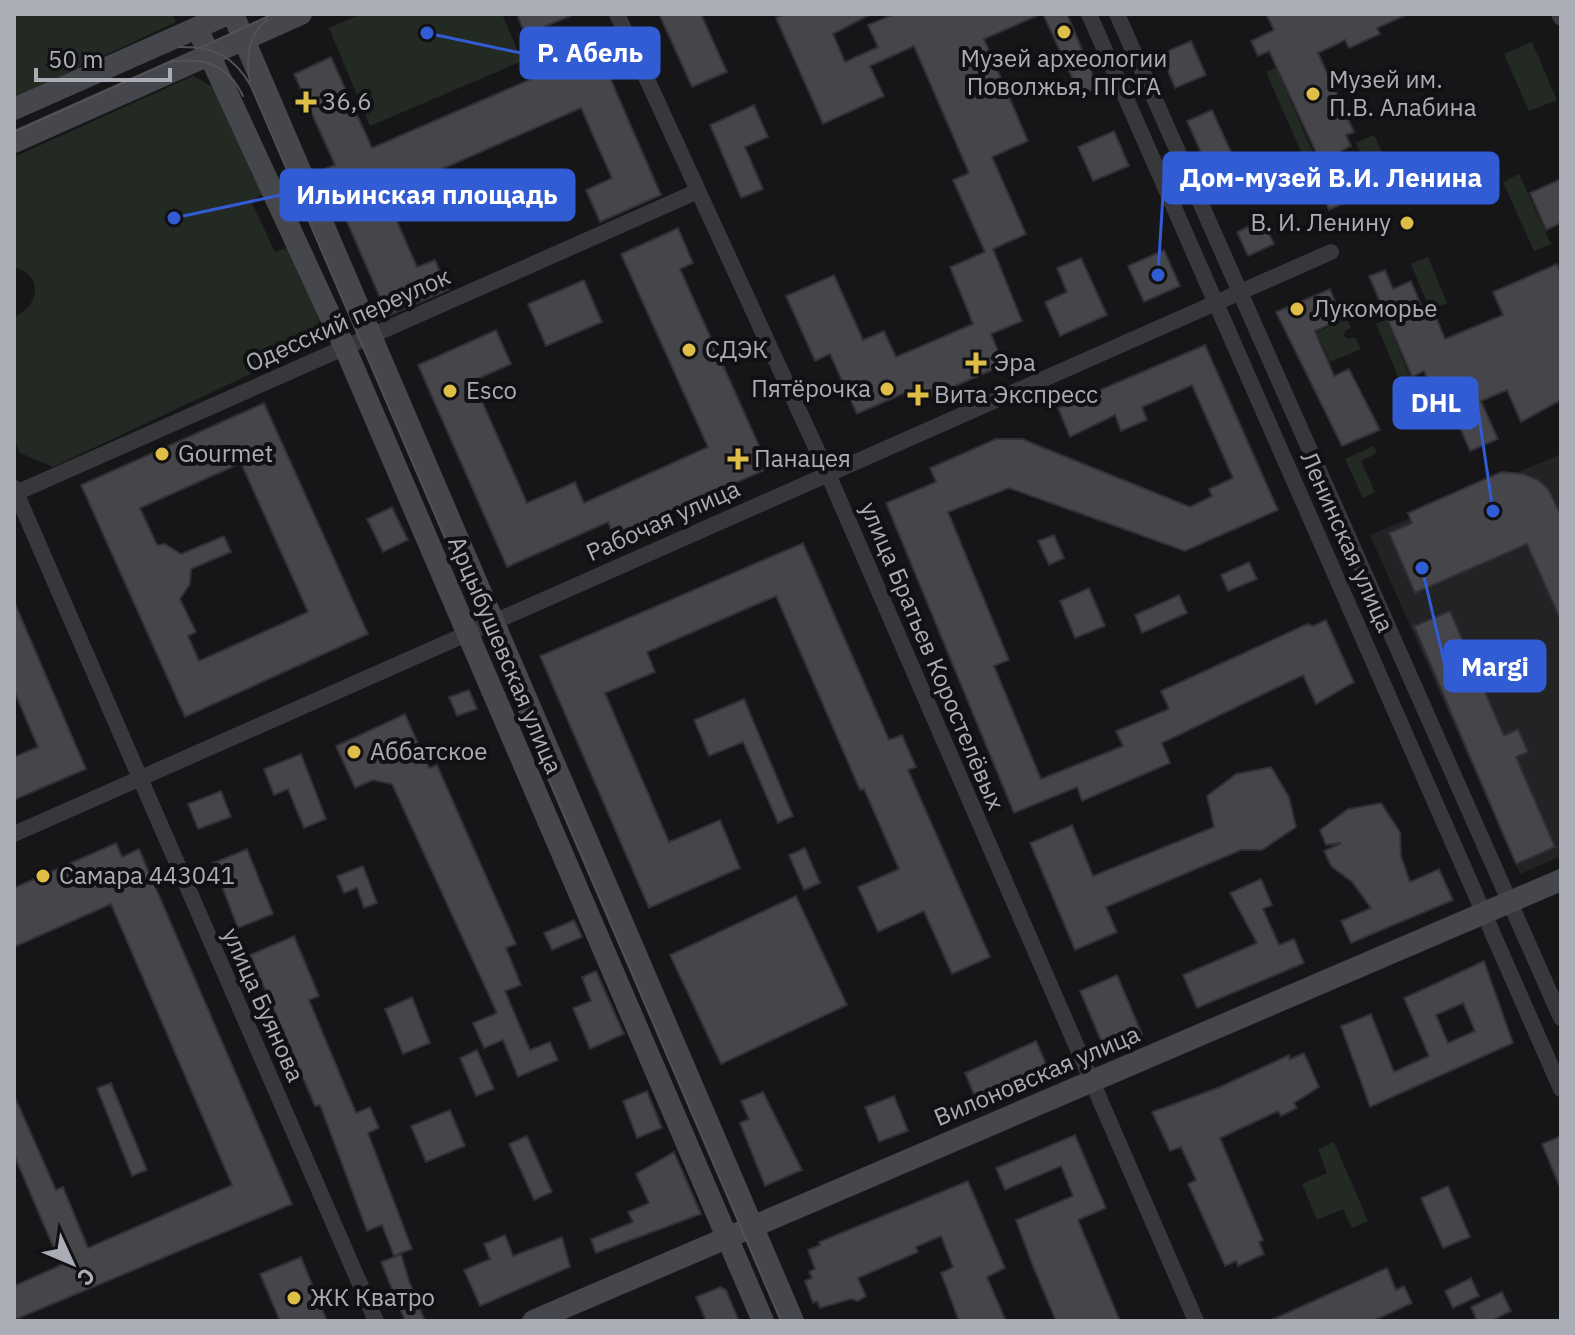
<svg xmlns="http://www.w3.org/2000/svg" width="1575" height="1335" viewBox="0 0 1575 1335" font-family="'IBM Plex Sans',sans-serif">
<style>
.built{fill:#232225}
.green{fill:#232a24}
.building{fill:#46464a;stroke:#313034;stroke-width:2;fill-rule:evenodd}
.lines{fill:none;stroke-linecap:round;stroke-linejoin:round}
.street{stroke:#38383c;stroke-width:16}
.secondary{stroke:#46474c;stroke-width:22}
.tram{stroke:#515257;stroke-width:2}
.poi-dot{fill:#dfbe47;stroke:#111113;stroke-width:3}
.labels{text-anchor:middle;stroke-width:8;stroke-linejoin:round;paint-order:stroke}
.poi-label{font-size:24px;fill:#aaacb6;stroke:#111113;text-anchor:start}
.street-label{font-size:24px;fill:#aaacb6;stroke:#111113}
.leader{fill:none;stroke:#325cd3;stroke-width:3}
.callout-dot{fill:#325cd3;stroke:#111113;stroke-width:3}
.callout{fill:#325cd3;stroke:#325cd3;stroke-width:3}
.callout-label{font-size:26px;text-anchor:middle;font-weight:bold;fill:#fff}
</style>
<rect width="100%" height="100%" fill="#161618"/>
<!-- built -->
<path class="built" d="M1561 454V856L1520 874 1370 535Z"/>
<!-- green -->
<path class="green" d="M14 14H172L176 22 14 98Z
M361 14H502L522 61 370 126 329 28Z
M1532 42 1557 100 1529 111 1504 54Z
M1276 68 1319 166 1309 170 1266 72Z
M193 76 219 90 265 193 251 201 275 252 291 246 322 316 304 349 53 467 20 453 14 438V317C40 306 44 275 14 267V157Z
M1374 135 1395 181 1377 189 1356 143Z
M1519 174 1551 244 1534 251 1503 182Z
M1428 257 1447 303 1430 310 1411 264Z
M1347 319 1351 328 1345 331 1344 336 1349 339 1355 337 1361 349 1330 362 1317 332Z
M1386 319 1410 377 1400 381 1376 324Z
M1374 446 1377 453 1361 461 1375 492 1363 498 1345 459Z
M1334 1142 1368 1221 1352 1228 1343 1209 1317 1220 1302 1184 1327 1173 1318 1149Z"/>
<!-- building -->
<path class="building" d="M517 14H575L525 35Z
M659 14H701L727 72 692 87Z
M785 14H871L833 34 845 62 878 47 868 25 894 14H1041L984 39 1028 141 992 157 1026 234 993 249 1022 321 991 334 1004 365 916 403 911 390 857 414 830 354 815 361 786 296 834 275 863 340 884 331 896 357 973 324 950 267 985 252 953 180 969 173 914 46 870 66 884 96 823 124 776 18Z
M1043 14H1067L1098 87 1080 95Z
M1266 14H1408L1377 28 1380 34 1349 48 1345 40 1318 53 1354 132 1346 135 1351 146 1341 151 1352 174 1337 181 1346 202 1329 210 1318 186 1329 180 1269 51 1258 56 1251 41 1274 30Z
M1191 41 1206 75 1175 88 1161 54Z
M598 50 661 195 600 222 586 190 612 178 581 108 385 194 417 267 435 260 448 290 388 316 324 169 335 165 294 74 331 57 372 148Z
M754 105 768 137 745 147 763 189 741 198 710 125Z
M1212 110 1236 163 1242 161 1248 175 1217 189 1187 121Z
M1114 131 1129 166 1093 181 1078 147Z
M1561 179V223L1546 230 1530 193Z
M1263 220 1274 244 1248 256 1237 232Z
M678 228 693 263 680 269 769 468 614 537 608 522 507 567 418 365 496 330 511 364 473 381 527 503 575 482 584 503 708 447 621 254Z
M1164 250 1180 286 1144 302 1128 266Z
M1081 258 1107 315 1060 336 1045 302 1067 292 1057 268Z
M1557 264 1561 274V400L1521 422 1507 390 1481 401 1498 439 1470 451 1442 385 1432 390 1424 371 1412 377 1369 276 1385 270 1393 289 1411 281 1427 320 1436 317 1445 339 1503 315 1493 292Z
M584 280 602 322 546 346 528 304Z
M1330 289 1342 319 1315 331 1334 376 1349 369 1380 430 1342 446 1276 312Z
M1205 345 1278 510 1185 551 1009 488 948 512 1009 660 994 666 1041 779 1123 746 1116 731 1169 709 1161 691 1307 624 1313 626 1326 620 1354 682 1316 704 1303 675 1162 743 1170 763 1082 801 1077 787 1014 813 886 503 936 482 930 468 996 439H1022L1190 507 1212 496 1209 489 1233 478 1192 385 1142 407 1147 420 1121 431 1115 415 1070 437 1058 408Z
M264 403 368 634 185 717 81 485ZM241 463 308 612 199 661 188 636 196 632 180 599 190 584 191 569 231 552 224 536 181 554 165 544 157 545 140 508Z
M1501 472 1524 474 1538 480 1548 489 1561 515V621L1527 544 1415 593 1389 533 1412 523 1408 513Z
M392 507 408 540 383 552 367 519Z
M1054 535 1064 558 1049 565 1038 541Z
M803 543 889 740 902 735 916 767 908 770 990 957 952 974 924 911 878 932 858 887 899 869 864 789 860 790 776 596 647 652 655 672 605 693 669 842 720 820 740 868 649 908 540 656Z
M1249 562 1257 579 1228 591 1221 575Z
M1089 588 1105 626 1075 638 1060 601Z
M1179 595 1187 613 1142 633 1135 615Z
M14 601 86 769 14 800V757L38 747 14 691Z
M1450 611 1504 736 1518 729 1528 752 1516 757 1555 847 1516 864 1414 626Z
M469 690 477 709 457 716 449 697Z
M744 699 793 816 778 823 743 742 709 756 694 720Z
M405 714 429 768 437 765 516 944 506 948 521 985 505 991 530 1050 550 1042 558 1060 518 1077 503 1040 484 1048 473 1023 497 1013 392 784 373 780 355 788 336 746Z
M301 754 326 819 304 828 288 789 274 795 264 769Z
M1271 767 1289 797 1296 827 1262 850H1241L1106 907 1117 932 1075 950 1030 843 1072 825 1093 876 1214 827 1207 796 1236 774Z
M221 791 231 817 198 829 188 804Z
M1381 803 1400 832 1401 856 1410 882 1439 869 1453 900 1351 943 1341 921 1371 908 1352 882 1331 866 1324 851 1341 843 1326 845 1320 830 1348 809Z
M116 843 122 857 139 849 292 1204 14 1320V1286L61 1265 14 1155V1095L56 1190 63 1187 88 1248 232 1185 111 904 14 947V888Z
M805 848 820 883 804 890 789 855Z
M247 849 273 914 238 928 213 863Z
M363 866 377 903 364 908 357 888 344 893 337 876Z
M1261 879 1272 905 1263 909 1279 945 1294 939 1304 963 1197 1008 1183 975 1257 943 1230 893Z
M796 896 847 1005 721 1064 670 955Z
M574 920 582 937 552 950 544 933Z
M294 936 319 996 309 1000 356 1113 370 1107 379 1128 368 1133 412 1249 394 1256 382 1225 367 1231 320 1105 315 1106 250 955Z
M1484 961 1513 1043 1370 1107 1341 1026 1371 1014 1394 1072 1429 1056 1404 998ZM1463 1003 1475 1031 1448 1043 1436 1015Z
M596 971 624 1034 590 1049 573 1008 591 1001 582 977Z
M1117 975 1142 1034 1105 1050 1080 991Z
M412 997 430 1043 403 1054 385 1009Z
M1036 1041 1050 1073 978 1104 965 1073Z
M477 1050 494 1089 476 1096 460 1058Z
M1304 1053 1319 1087 1294 1103 1297 1108 1281 1116 1278 1111 1220 1138 1263 1240 1259 1242 1264 1254 1238 1266 1236 1261 1225 1266 1188 1184 1196 1180 1181 1147 1170 1151 1152 1112 1220 1087 1289 1055 1290 1059Z
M111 1083 147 1170 132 1176 97 1088Z
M647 1091 662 1128 637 1138 623 1101Z
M763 1092 802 1170 765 1186 740 1123 749 1119 741 1101Z
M894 1096 908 1131 879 1142 865 1107Z
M450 1110 465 1146 426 1162 411 1126Z
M1075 1135 1106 1208 1078 1220 1120 1321H1056L1032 1264 1016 1220 1073 1196 1061 1166 1005 1190 996 1168Z
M527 1136 552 1192 534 1200 509 1144Z
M1561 1136V1190L1542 1144Z
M674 1152 701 1214 596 1253 591 1239 633 1222 628 1212 649 1203 636 1174Z
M968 1181 1005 1268 987 1277 1006 1321H959L941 1273 953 1267 941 1236 916 1247 918 1252 858 1278 866 1296 858 1301 851 1299 820 1308 817 1301 813 1303 805 1281 812 1278 809 1272 815 1269 808 1250 820 1245 819 1242Z
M1448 1186 1470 1237 1443 1248 1421 1198Z
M505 1235 513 1256 562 1237 570 1267 480 1306 464 1270 490 1259 484 1244Z
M401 1254 409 1281 425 1321H405L381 1262Z
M301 1257 327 1321H280L260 1274Z
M1387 1268 1396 1290 1404 1286 1412 1303 1373 1321H1269Z
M1471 1278 1479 1296 1453 1308 1445 1291Z
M720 1287 726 1290 739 1321H706L696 1297Z
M1502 1292 1511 1311 1491 1321H1477L1471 1307Z"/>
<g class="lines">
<!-- street -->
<path class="street" d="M617 14 828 474 1196 1321
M1089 14 1561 1089
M1117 14 1561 1018
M1559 14 1561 18
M14 488 376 1321
M16 493 698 191
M14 834 1331 252"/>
<!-- secondary -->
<path class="secondary" d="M233 14 793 1321
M197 28 345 348 763 1321
M14 109 228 14
M14 142 301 14
M533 1321 1561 880"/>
<!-- tram -->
<path class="tram" d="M179 47C213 46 234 56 251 86L781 1321
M200 48 273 14
M167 63C200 56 228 63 243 96
M250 82C246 60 247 35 267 20
M14 132 174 60"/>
</g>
<!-- markers -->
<g class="poi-dot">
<circle cx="1064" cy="32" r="8"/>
<circle cx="1313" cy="94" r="8"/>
<path d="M302 90h8v8h8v8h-8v8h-8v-8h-8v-8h8z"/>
<circle cx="1407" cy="223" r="8"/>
<circle cx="1297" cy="309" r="8"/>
<circle cx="689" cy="350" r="8"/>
<path d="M972 351h8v8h8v8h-8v8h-8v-8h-8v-8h8z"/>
<circle cx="887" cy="389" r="8"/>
<circle cx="450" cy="391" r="8"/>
<path d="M914 383h8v8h8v8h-8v8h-8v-8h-8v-8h8z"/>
<circle cx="162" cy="454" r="8"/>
<path d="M734 447h8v8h8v8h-8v8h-8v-8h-8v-8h8z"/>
<circle cx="354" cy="752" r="8"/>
<circle cx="43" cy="876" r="8"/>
<circle cx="294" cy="1298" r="8"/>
</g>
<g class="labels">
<!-- poi labels -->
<g class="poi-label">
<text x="1064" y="67" text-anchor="middle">Музей археологии<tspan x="1064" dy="28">Поволжья, ПГСГА</tspan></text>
<text x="1329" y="88">Музей им.<tspan x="1329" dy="28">П.В. Алабина</tspan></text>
<text x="322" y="110">36,6</text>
<text x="1391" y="231" text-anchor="end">В. И. Ленину</text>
<text x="1313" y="317">Лукоморье</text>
<text x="705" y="358">СДЭК</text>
<text x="994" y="371">Эра</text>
<text x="871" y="397" text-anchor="end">Пятёрочка</text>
<text x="466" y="399">Esco</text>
<text x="934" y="403">Вита Экспресс</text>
<text x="178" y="462">Gourmet</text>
<text x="754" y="467">Панацея</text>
<text x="370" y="760">Аббатское</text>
<text x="59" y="884">Самара 443041</text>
<text x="310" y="1306">ЖК Кватро</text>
</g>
<!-- street labels -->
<g class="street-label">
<text transform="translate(348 320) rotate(-24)" y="8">Одесский переулок</text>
<text transform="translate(663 521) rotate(-24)" y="8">Рабочая улица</text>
<text transform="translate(1347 542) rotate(66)" y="8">Ленинская улица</text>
<text transform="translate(505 655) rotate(67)" y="8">Арцыбушевская улица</text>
<text transform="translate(932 656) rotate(67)" y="8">улица Братьев Коростелёвых</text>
<text transform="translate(263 1005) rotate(66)" y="8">улица Буянова</text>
<text transform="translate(1037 1076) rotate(-23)" y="8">Вилоновская улица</text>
</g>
</g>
<!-- callouts -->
<path class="leader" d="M427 33L521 53M1158 275L1164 178M174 218L281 195M1493 511L1477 403M1422 568L1445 666"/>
<g class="callout-dot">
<circle cx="427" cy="33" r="8"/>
<circle cx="1158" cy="275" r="8"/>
<circle cx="174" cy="218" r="8"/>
<circle cx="1493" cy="511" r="8"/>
<circle cx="1422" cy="568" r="8"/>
</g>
<g class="callout">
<rect x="521" y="28" width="138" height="50" rx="8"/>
<rect x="1164" y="153" width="334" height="50" rx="8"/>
<rect x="281" y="170" width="293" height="50" rx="8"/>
<rect x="1394" y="378" width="83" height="50" rx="8"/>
<rect x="1445" y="641" width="100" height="50" rx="8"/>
</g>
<g class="callout-label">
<text x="590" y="62">Р. Абель</text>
<text x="1331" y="187">Дом-музей В.И. Ленина</text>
<text x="427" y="204">Ильинская площадь</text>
<text x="1436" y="412">DHL</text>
<text x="1495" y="676">Margi</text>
</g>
<!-- border -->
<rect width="1575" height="1335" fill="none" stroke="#aaacb6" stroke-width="32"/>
<!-- north arrow -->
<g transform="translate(72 1263) rotate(134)" stroke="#111113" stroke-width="6" paint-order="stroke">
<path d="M0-6L14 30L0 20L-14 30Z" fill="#aaacb6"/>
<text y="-12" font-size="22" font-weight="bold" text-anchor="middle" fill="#aaacb6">С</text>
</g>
<!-- scale -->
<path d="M36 68v12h134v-12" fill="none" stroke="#aaacb6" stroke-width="4"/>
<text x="48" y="68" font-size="24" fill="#aaacb6" stroke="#111113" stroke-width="6" paint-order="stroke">50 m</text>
</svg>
